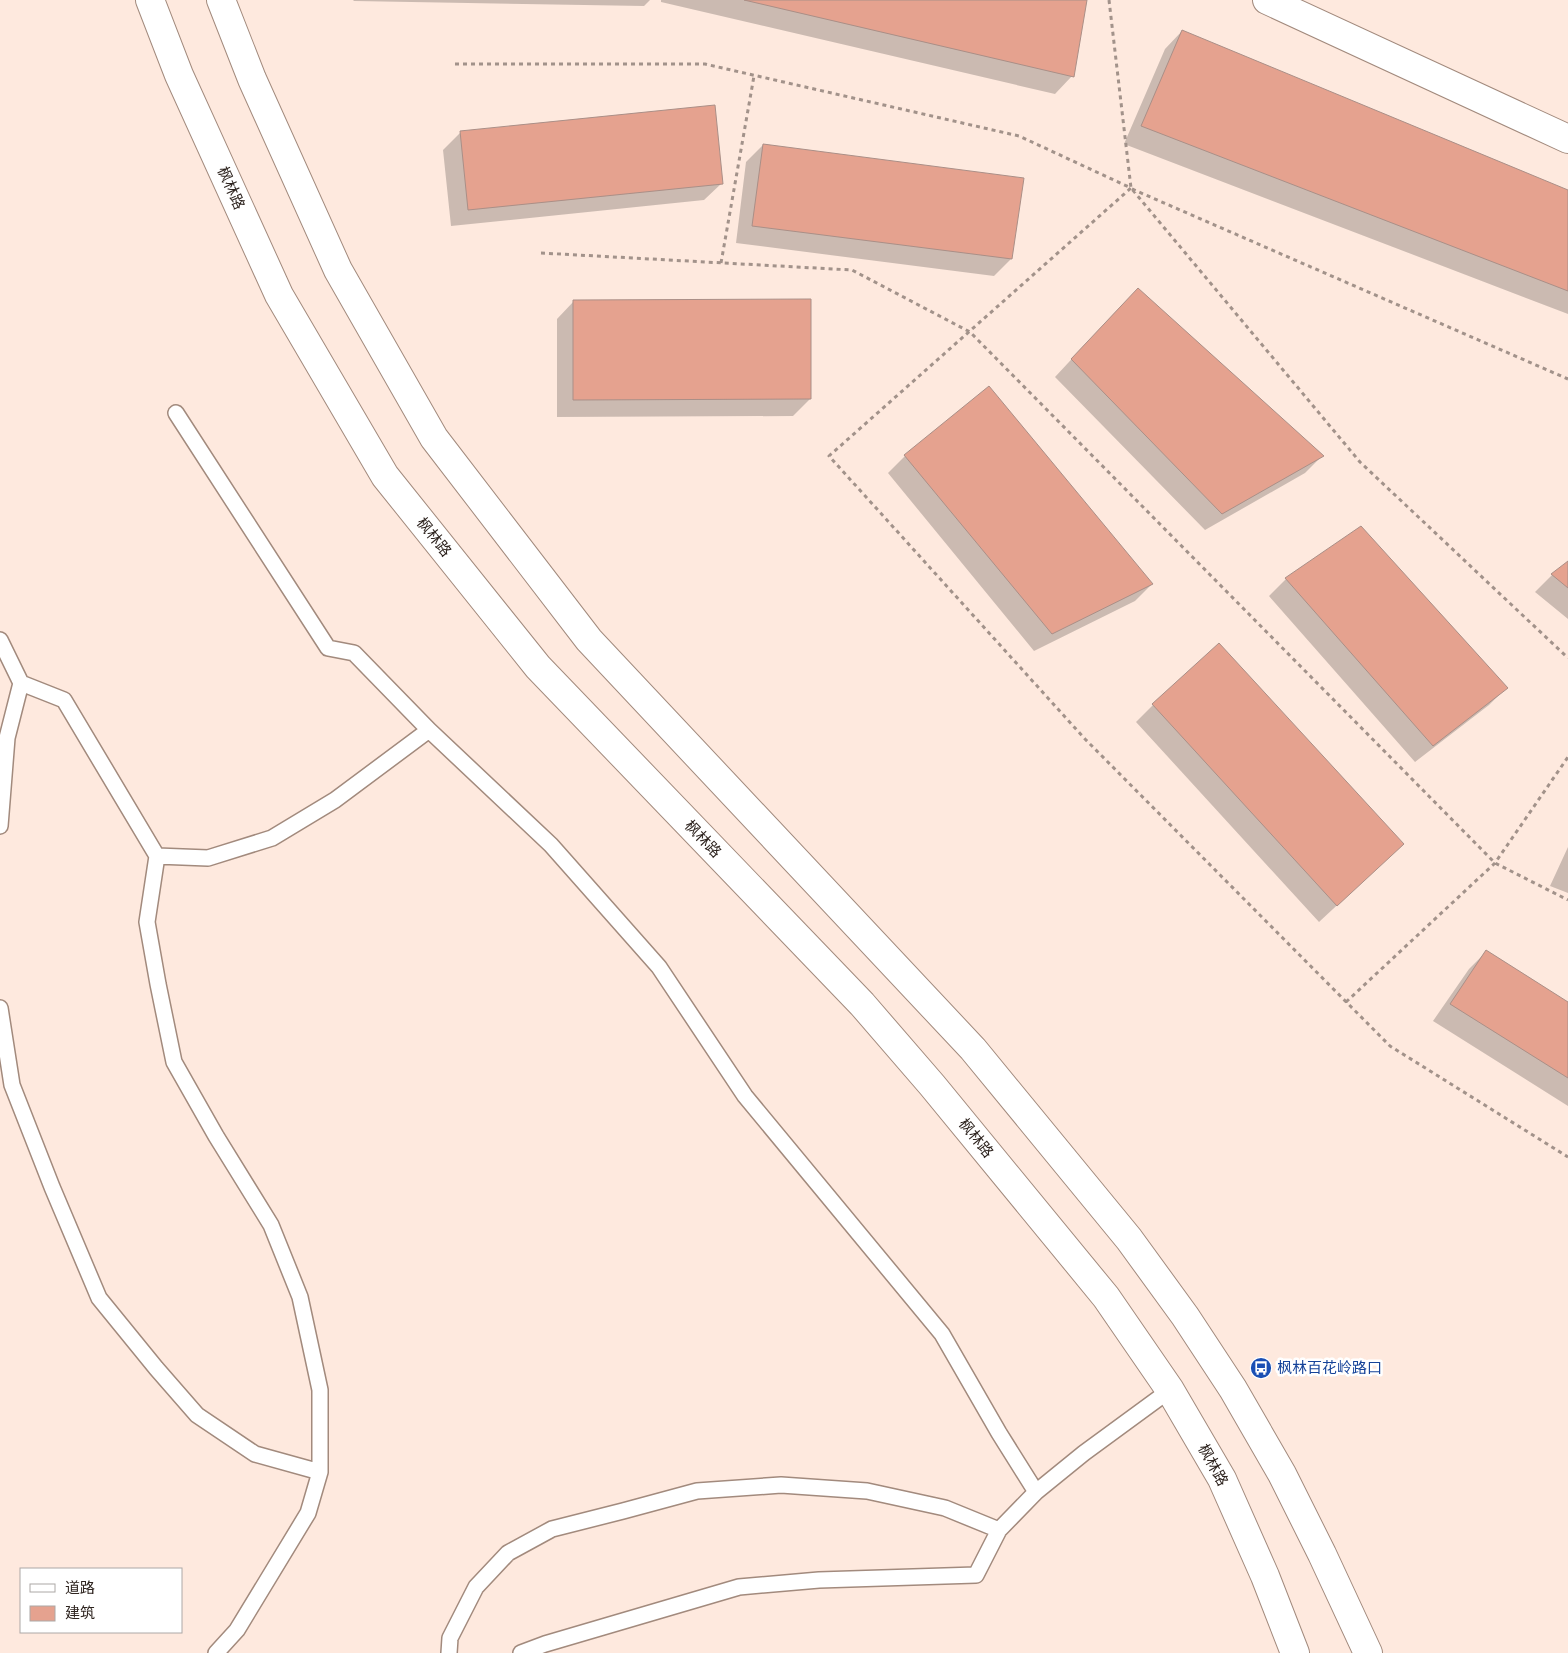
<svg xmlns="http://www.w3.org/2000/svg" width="1568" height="1653" viewBox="0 0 1568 1653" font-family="Bitter,'Noto Sans SC',serif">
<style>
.shadow{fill:#0003}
.building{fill:#e5a28f;stroke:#aa8f87}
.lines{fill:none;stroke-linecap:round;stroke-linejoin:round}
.service-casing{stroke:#a28a7d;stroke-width:18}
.minor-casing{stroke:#a28a7d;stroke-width:30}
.secondary-casing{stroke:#a28a7d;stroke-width:30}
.path{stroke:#a2928a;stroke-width:3;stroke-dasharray:4 4;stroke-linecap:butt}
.service{stroke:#fff;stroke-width:15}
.minor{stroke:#fff;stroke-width:28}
.secondary{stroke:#fff;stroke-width:28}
.labels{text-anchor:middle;stroke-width:5;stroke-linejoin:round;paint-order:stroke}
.street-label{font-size:15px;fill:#2f2520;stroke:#fff}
.transit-label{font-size:15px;fill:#164399;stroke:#fff;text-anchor:start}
</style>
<rect width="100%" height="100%" fill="#fee9de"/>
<!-- shadow -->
<path class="shadow" d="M353 0H650L644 6 354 1Z
M661 0H1085L1072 76 1055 94 661 2Z
M1182 31 1568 192V314L1124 144 1165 49Z
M714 106 722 183 704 200 451 226 443 150 460 133Z
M763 145 1011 259 994 276 736 243 746 162Z
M574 301 810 399 793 416 557 417V319Z
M1121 306 1322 456 1305 473 1205 530 1055 377Z
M905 456 1152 584 1135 601 1034 651 888 473Z
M1568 562V619L1535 592 1552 575Z
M1286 579 1506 688 1489 705 1415 762 1269 596Z
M1153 705 1403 844 1319 922 1136 722Z
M1568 847V893L1550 886Z
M1487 951 1568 1003V1106L1433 1021 1469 969Z"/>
<!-- building -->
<path class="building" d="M744 0H1087L1074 77Z
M1182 30 1568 190V291L1141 126Z
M715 105 723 184 468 210 460 131Z
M763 144 1024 178 1012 259 752 226Z
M1138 288 1324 456 1222 514 1071 359Z
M811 299V399L573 400V300Z
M989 386 1153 584 1052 634 904 455Z
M1361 526 1508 688 1433 746 1285 578Z
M1568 561V588L1551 574Z
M1219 643 1404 844 1337 906 1152 704Z
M1486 950 1568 1002V1078L1450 1004Z"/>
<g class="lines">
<!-- service casing -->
<g class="service-casing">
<path id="service" d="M176 413 328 648 354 653 429 730
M0 640 21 683 7 738 0 826
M21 683 64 700 157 856
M0 1008 12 1085 52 1187 99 1298 156 1368 197 1415 255 1454 320 1472
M216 1653 237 1630 308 1513 320 1472V1390L300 1297 271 1225 216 1136 174 1062 158 984 147 922 157 856 208 858 272 838 335 800 429 730 551 845 659 967 745 1096 942 1334 999 1433 1036 1492
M449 1653 450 1638 476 1587 508 1553 552 1529 623 1511 697 1491 781 1485 867 1491 945 1508 999 1530
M521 1653 545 1644 739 1587 819 1580 976 1575 999 1530 1036 1492 1084 1453 1170 1390"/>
</g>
<!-- minor casing -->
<g class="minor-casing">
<path id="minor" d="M1267 0 1568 139"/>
</g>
<!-- secondary casing -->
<g class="secondary-casing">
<path id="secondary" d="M150 0 179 75 279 295 385 476 538 667 862 1004 932 1085 1106 1297 1170 1390 1222 1479 1265 1576 1295 1653
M221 0 252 79 338 270 434 438 589 640 973 1049 1129 1239 1185 1316 1233 1389 1282 1474 1322 1554 1368 1653"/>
</g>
<!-- path -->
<path class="path" d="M1109 0 1131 188 1360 462 1568 658
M455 64H705L1019 136 1131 188 829 456 1085 739 1390 1046 1568 1157
M1132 189 1568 379
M541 253 852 270 970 332 1495 863 1568 900
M721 263 754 76
M1346 1002 1495 863 1568 757"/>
<!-- service -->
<use href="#service" class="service"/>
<!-- minor -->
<use href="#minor" class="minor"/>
<!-- secondary -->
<use href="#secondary" class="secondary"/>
</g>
<!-- icons -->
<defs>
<g id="bus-disc" transform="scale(1.125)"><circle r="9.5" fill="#1a4fb4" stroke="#fff"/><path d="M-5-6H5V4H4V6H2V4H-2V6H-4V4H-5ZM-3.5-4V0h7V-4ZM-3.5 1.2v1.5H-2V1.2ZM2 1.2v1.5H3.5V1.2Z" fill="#fff"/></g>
</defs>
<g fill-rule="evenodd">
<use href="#bus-disc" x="1261" y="1368"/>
</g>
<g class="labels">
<!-- street labels -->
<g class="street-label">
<text transform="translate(231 188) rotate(66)" y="5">枫林路</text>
<text transform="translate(434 537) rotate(51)" y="5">枫林路</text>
<text transform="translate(703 839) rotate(46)" y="5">枫林路</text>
<text transform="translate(976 1138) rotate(51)" y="5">枫林路</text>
<text transform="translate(1213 1465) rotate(61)" y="5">枫林路</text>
</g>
<!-- transit labels -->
<g class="transit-label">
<text x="1277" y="1373">枫林百花岭路口</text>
</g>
</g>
<!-- legend -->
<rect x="20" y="1568" width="162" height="65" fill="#ffffff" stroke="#aca8a6"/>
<rect x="30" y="1584" width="25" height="8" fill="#ffffff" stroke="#aca8a6"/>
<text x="65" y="1593" font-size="15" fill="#2f2520">道路</text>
<rect x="30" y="1606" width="25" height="15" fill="#e5a28f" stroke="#aca8a6"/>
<text x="65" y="1618" font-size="15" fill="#2f2520">建筑</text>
</svg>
